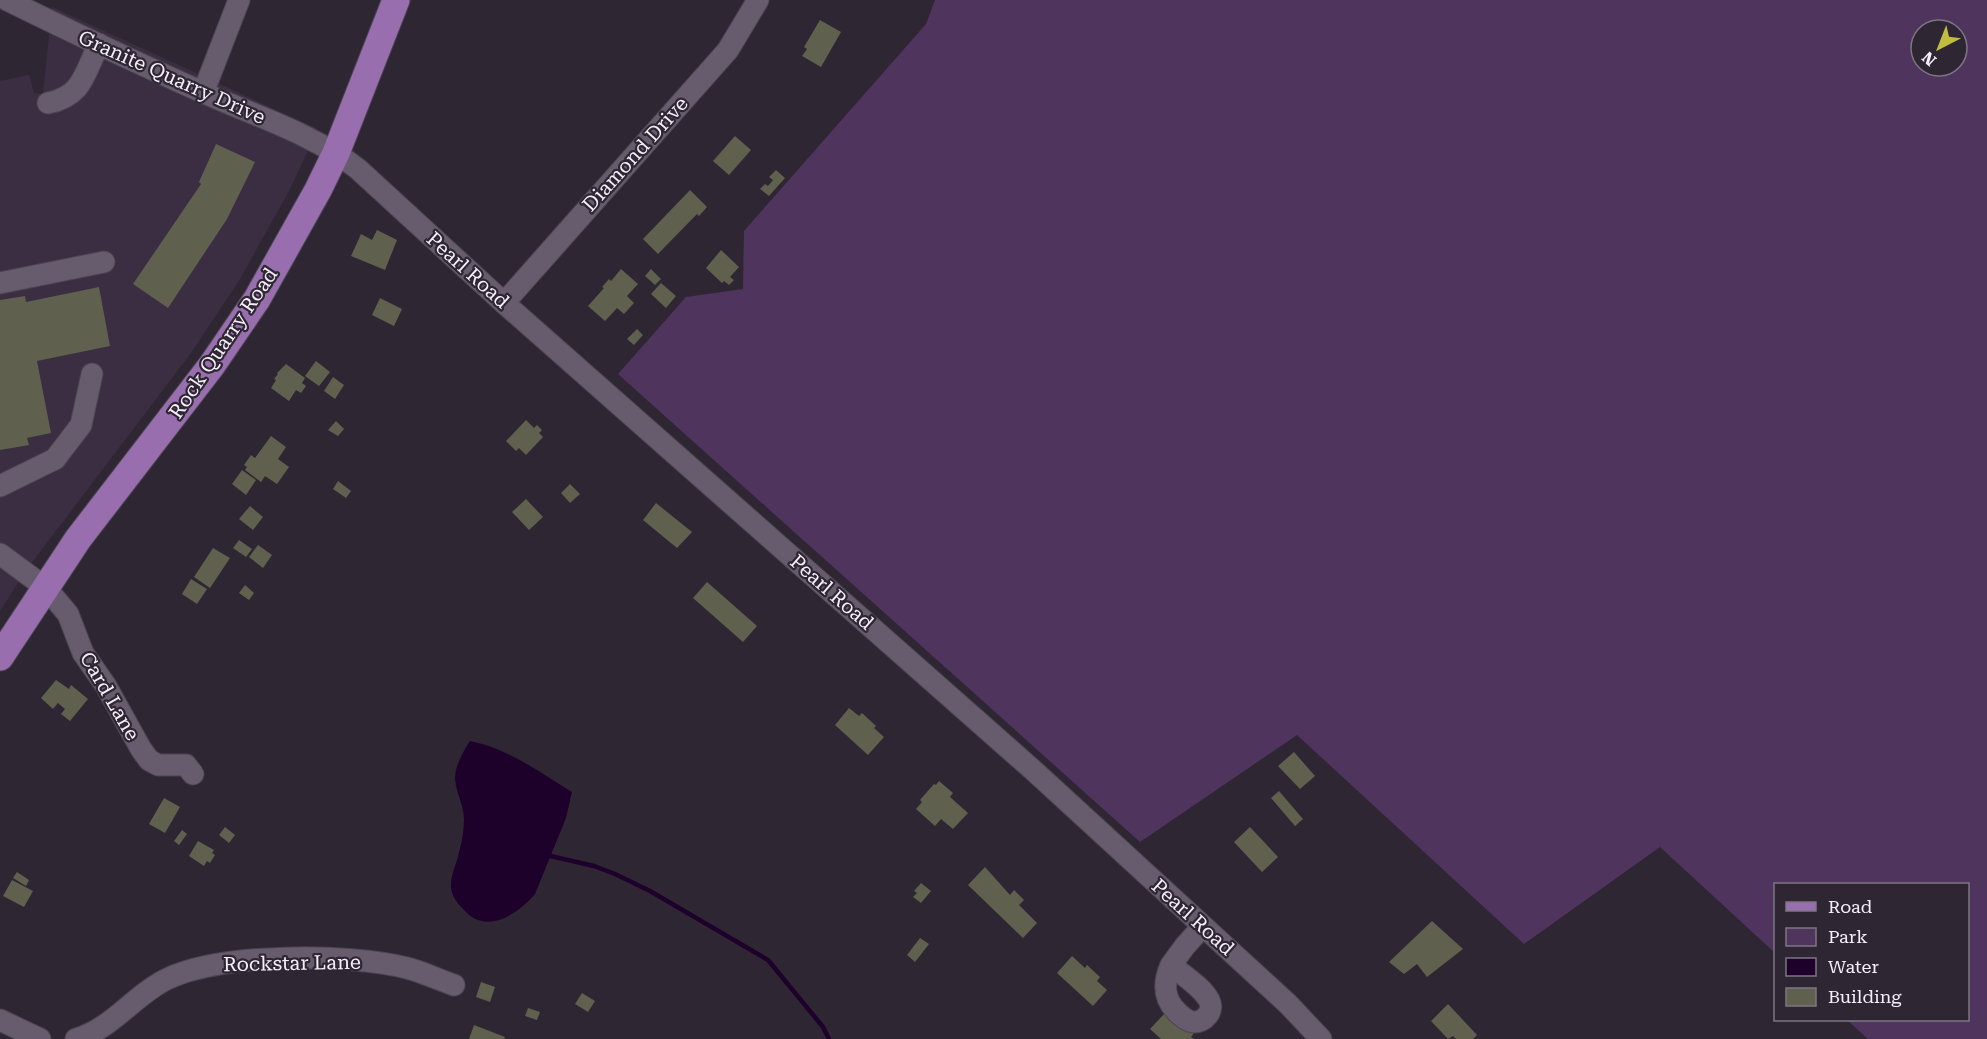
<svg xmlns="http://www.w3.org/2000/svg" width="1987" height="1039" viewBox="0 0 1987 1039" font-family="'Roboto Serif',serif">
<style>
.built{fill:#3b2e42}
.green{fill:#4f345e;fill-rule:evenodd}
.water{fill:#1e012b}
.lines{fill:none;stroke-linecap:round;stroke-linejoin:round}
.stream{stroke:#1e012b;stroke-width:4.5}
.building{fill:#5f604d}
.minor-casing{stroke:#4c4551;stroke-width:23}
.major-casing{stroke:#4c4551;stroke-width:29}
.minor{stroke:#675c6d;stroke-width:21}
.major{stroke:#996eae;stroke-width:27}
.labels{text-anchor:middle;stroke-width:4.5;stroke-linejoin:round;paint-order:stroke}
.street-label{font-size:20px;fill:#f5eff9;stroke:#2f2634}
</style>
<rect width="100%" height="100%" fill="#2f2634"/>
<!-- built -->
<path class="built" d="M52 7 318 129 289 191 240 279 191 353 27 569 0 611V81L29 75 34 93 43 94Z"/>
<!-- green -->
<path class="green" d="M935 0H1987V1039H1868L1847 1020H1968V884H1776L1775 953 1660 847 1524 944 1297 735 1140 842 618 374 686 297 743 289 744 231 926 24ZM1921 30H1957V66H1921Z"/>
<!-- water -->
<path class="water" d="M470 741C507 748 541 773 572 792L566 818 535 894C518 914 487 935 465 911 458 904 452 897 451 888 450 875 457 864 459 852 462 842 464 830 464 820 464 805 456 793 455 779 455 765 463 752 470 741Z"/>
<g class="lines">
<!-- stream -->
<path class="stream" d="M546 855 594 866 615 874 650 891 768 960 823 1027 829 1039"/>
</g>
<!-- building -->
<path class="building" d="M820 20 841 32 821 67 802 56 807 49 804 47Z
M735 136 751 150 729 175 713 161Z
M216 144 255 162 227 219 168 308 133 284 201 184 199 182Z
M776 170 785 178 769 196 760 189 765 184 768 186 773 180 769 177Z
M690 190 707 207 699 216 697 214 658 254 643 239Z
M377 230 397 240 385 270 351 256 361 234 372 240Z
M721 250 739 267 730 277 734 280 729 285 724 281 722 283 706 268Z
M621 269 638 284 627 296 634 303 624 314 617 308 605 321 588 306 604 288 602 287 609 279 611 281Z
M651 269 661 279 655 285 645 276Z
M661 283 676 296 666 308 651 294Z
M99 287 110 346 37 361 51 433 27 438 29 445 0 450V300L25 296 26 302Z
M380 298 402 309 394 326 372 315Z
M637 329 643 335 634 345 627 339Z
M316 361 330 372 319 386 305 376Z
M286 364 305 378 302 383 306 386 301 393 296 390 289 401 271 388 276 380 274 379 278 374 277 373Z
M333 377 344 385 335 399 324 391Z
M526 420 534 428 537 425 542 430 539 433 543 437 526 455 519 448 516 451 506 441Z
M336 421 344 429 338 436 328 430Z
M271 436 286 447 278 459 289 467 277 484 265 476 261 482 245 470 247 467 244 465 251 455 255 458Z
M242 470 256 480 246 495 232 484Z
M338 481 351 491 346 498 333 489Z
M570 484 580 494 570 503 561 493Z
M526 499 543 517 529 530 512 512Z
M656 503 692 532 677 548 643 520Z
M250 506 263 517 253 530 239 519Z
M239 540 252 549 246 557 233 548Z
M258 545 272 555 263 568 249 557Z
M213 548 230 558 210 588 194 577Z
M191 579 207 589 197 604 182 594Z
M707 582 757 626 743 642 693 598Z
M245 585 254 593 249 600 239 593Z
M56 680 69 689 71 685 88 699 70 721 61 714 65 709 58 703 53 709 41 698Z
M849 708 859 716 862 713 876 726 874 728 884 737 868 755 835 725Z
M1294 752 1315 776 1300 789 1278 766Z
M939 781 953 793 950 797 968 813 953 829 941 819 935 826 916 809 922 802 920 800 934 784 936 785Z
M1279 791 1303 819 1295 826 1271 798Z
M164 798 180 807 165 833 149 824Z
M225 827 235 835 229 843 219 835Z
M1250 827 1278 857 1262 872 1234 842Z
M182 830 187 834 179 845 174 841Z
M198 841 214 850 212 853 215 855 210 863 207 861 204 866 189 856Z
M985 867 1010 895 1014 890 1024 900 1019 905 1037 923 1023 938 968 885Z
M17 872 29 880 26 886 13 878Z
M12 880 33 891 24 907 3 896Z
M921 883 931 891 921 903 913 897 917 893 914 891Z
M1432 921 1463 949 1427 977 1417 964 1404 974 1389 962Z
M920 938 929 944 915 962 907 955Z
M1072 956 1085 968 1087 965 1100 977 1097 981 1107 990 1093 1006 1057 973Z
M481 982 495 987 490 1002 476 997Z
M582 993 595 1001 588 1012 575 1004Z
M1448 1004 1477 1035 1473 1039H1456L1453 1036 1448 1039 1431 1021Z
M528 1008 540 1012 537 1020 525 1016Z
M1165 1013 1185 1031 1189 1026 1195 1032 1191 1037 1194 1039H1161L1150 1029Z
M474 1025 505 1037 504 1039H469Z"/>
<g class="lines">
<!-- minor casing -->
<g class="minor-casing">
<path id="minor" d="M7 0C72 32 137 63 202 92 255 116 312 133 358 169L504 303 1033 770 1288 1004 1321 1039
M203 93 239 0
M48 103C83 96 84 74 99 44
M0 283 104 262
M504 303 728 50 758 0
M0 486 55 459 81 425 92 374
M0 554 46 588 68 614 83 653 106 686 141 749 149 760 158 765H186L193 774
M1171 965C1163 983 1163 998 1177 1012 1182 1017 1187 1021 1193 1022 1204 1023 1215 1011 1209 1000 1202 987 1183 975 1171 965L1185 946 1203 926
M0 1020 40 1039
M76 1039C112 1029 134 995 167 979 221 953 348 953 407 968 423 972 439 980 454 985"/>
</g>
<!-- major casing -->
<g class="major-casing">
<path id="major" d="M0 657 78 539 212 365 257 299 318 190 336 153 396 0"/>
</g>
<!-- minor -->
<use href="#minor" class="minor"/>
<!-- major -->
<use href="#major" class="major"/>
</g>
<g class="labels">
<!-- street labels -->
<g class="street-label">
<text transform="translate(172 77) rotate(24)" y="7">Granite Quarry Drive</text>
<text transform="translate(635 154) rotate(-48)" y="7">Diamond Drive</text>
<text transform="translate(468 270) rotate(42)" y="7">Pearl Road</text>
<text transform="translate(223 343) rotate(-56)" y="7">Rock Quarry Road</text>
<text transform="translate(832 592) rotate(41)" y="7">Pearl Road</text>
<text transform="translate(110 696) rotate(60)" y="7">Card Lane</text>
<text transform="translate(1193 917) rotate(42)" y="7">Pearl Road</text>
<text transform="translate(292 963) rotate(-1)" y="7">Rockstar Lane</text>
</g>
</g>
<!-- legend -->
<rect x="1774" y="883" width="195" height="138" fill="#2f2634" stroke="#7e7683" stroke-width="1.5"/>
<rect x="1786" y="902" width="30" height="9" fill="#996eae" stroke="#7e7683" stroke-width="1.5"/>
<text x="1828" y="913" font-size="18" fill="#f5eff9">Road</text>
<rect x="1786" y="928" width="30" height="18" fill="#4f345e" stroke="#7e7683" stroke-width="1.5"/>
<text x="1828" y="943" font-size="18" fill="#f5eff9">Park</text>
<rect x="1786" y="958" width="30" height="18" fill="#1e012b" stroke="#7e7683" stroke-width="1.5"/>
<text x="1828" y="973" font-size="18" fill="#f5eff9">Water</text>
<rect x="1786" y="988" width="30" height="18" fill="#5f604d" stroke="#7e7683" stroke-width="1.5"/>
<text x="1828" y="1003" font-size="18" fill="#f5eff9">Building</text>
<!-- north arrow -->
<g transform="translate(1939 48) rotate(222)"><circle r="28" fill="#2f2634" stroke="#7e7683" stroke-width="1.5"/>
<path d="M0-4.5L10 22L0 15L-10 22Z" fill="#bfbe41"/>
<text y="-9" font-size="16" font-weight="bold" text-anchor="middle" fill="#f5eff9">N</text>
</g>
</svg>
